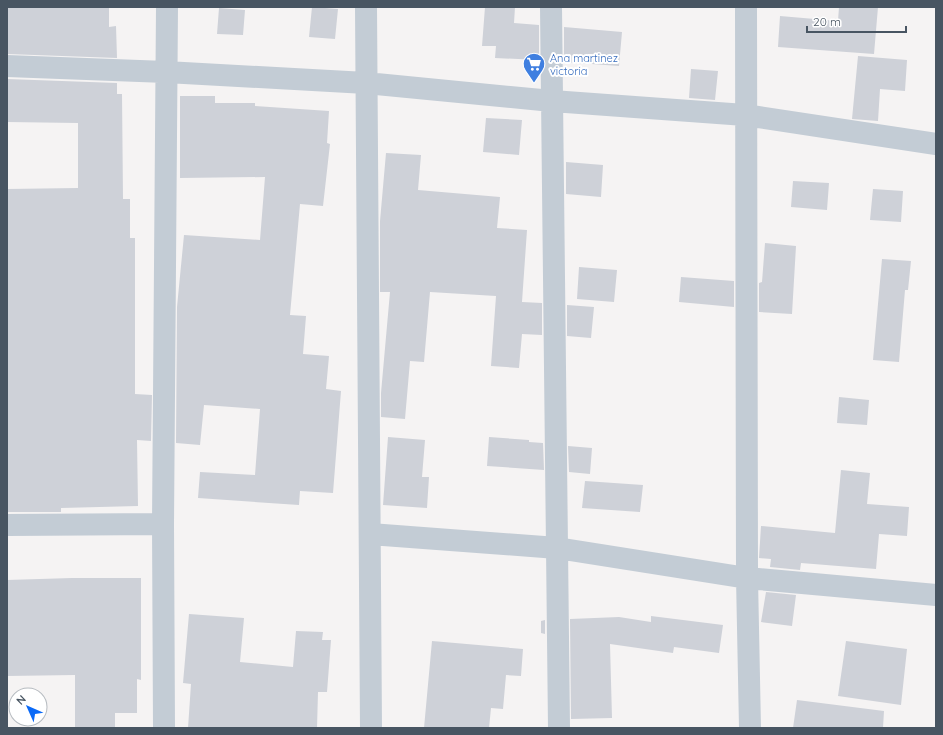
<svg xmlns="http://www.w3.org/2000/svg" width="943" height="735" viewBox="0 0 943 735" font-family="Quicksand,sans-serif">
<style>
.building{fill:#ced1d8}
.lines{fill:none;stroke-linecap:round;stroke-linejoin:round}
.minor{stroke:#c3ccd5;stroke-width:22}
.labels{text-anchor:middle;stroke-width:4;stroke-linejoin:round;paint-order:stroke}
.shop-label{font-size:11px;fill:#366cbe;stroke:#fff;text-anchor:start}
</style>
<rect width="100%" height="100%" fill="#f5f3f3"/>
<!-- building -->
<path class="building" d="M7 7H109V27L116 26 117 58 7 54Z
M312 7 338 9 335 39 309 37Z
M485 7H515L514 23 539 25V60L495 58 496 46H482Z
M839 7H878L874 54 778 47 780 16 838 21Z
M219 8 245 10 243 35 217 34Z
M564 27 622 32 619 66 564 62Z
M858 56 907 60 905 91 880 89 878 121 852 119Z
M691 69 718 71 715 100 689 98Z
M7 79 117 83V94H122L123 199H130V238H135V394L152 395 151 441 137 440 138 506 61 508V512H7V189L78 188V123L7 122Z
M180 96H215V103H255V106L329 111 327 143 330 144 323 206 300 204 290 315 306 316 303 354 329 356 326 389 341 391 333 493 300 491 299 505 198 498 200 472 255 475 260 409 204 405 200 445 176 443 177 307 184 235 260 240 265 177 180 178Z
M486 118 522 120 519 155 483 152Z
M386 153 421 155 418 190 500 197 497 228 527 230 522 302 542 303V335L522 334 519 368 491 366 496 296 430 292 424 362 410 361 405 419 381 417V393L390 292H380V221Z
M566 162 603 165 601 197 566 194Z
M793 181 829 183 827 210 791 207Z
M873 189 903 191 901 222 870 220Z
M765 243 796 246 792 314 759 312V283L762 282Z
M882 259 911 261 908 290H905L899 362 873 360Z
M579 267 617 270 614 302 577 299Z
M681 277 734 281V307L679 302Z
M567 305 594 307 591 338 567 336Z
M839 397 869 400 867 425 837 423Z
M388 437 425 440 422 477H429L427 508 383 505Z
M489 437 529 440V442L543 443 544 470 487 466Z
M568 446 592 448 590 474 569 472Z
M841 470 870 473 867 504 909 507 907 536 879 534 876 569 801 563 800 570 770 567 771 559 759 558 761 526 835 533Z
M585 481 643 485 640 512 582 508Z
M72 578H141V680L137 679V713H115V728H75V675L7 676V580Z
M766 592 796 595 792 626 761 622Z
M189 614 244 618 240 662 293 667 296 631 323 632 322 640H331L327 692H318L317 728H188L191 684 183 683Z
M651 616 723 625 719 653 674 647 673 653 610 644 612 718 571 719 570 619 619 617 651 622Z
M545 620V634L541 633V621Z
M432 641 523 649 521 676 506 675 503 709 491 708 489 728H424Z
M846 641 907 649 901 705 838 696Z
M797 700 884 711 883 728H793Z"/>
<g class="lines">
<!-- minor -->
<path class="minor" d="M366 7 371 728
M551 7 559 728
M746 7 747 578 750 728
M7 66 166 72 366 83 552 101 745 115 936 144
M7 525 163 524
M370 534 557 548 747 578 936 595
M164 728 163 524 167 7"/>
</g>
<!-- icons -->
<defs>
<g id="supermarket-pin" transform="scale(1.15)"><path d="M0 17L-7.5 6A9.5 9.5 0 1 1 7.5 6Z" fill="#3f7fe0" stroke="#fff"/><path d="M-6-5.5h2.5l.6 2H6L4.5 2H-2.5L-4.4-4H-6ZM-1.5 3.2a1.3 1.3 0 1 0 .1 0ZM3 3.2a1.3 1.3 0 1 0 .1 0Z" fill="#fff"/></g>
</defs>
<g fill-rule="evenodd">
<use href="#supermarket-pin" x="534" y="64"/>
</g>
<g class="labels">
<!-- shop labels -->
<g class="shop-label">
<text x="550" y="62">Ana martinez<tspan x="550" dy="13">victoria</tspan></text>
</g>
</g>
<!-- border -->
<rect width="943" height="735" fill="none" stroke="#485562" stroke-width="16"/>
<!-- north arrow -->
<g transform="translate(28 707) rotate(315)"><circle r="19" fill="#ffffff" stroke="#b6bbc0"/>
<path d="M0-3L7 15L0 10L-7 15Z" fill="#0a69f7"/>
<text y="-6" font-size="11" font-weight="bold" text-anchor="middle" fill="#485562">N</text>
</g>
<!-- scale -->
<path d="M807 26v6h99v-6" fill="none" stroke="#485562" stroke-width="2"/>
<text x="813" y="26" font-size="12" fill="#485562" stroke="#ffffff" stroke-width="3" paint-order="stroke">20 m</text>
</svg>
